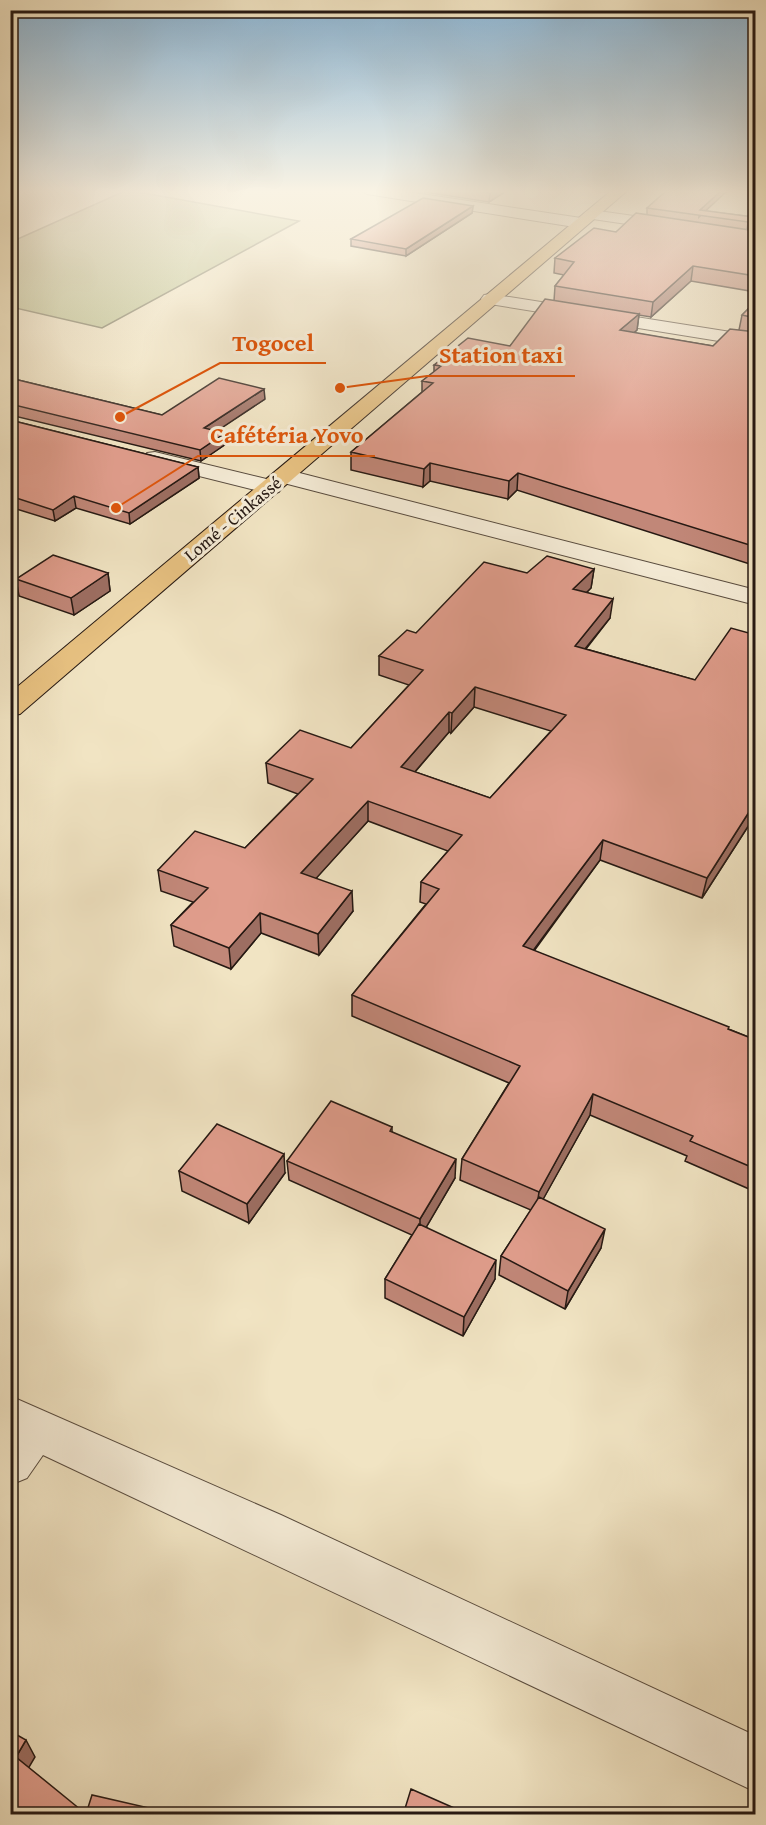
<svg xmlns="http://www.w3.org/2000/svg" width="766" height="1825" viewBox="0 0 766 1825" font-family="'Gentium Book Plus',serif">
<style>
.green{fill:#bec390;stroke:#726e52;stroke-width:1.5}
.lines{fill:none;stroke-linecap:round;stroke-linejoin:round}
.minor-casing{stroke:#594c3f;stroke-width:2}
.highway-casing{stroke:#261913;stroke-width:2}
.minor{fill:#f6edd8;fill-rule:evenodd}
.highway{fill:#e8c282;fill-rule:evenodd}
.wall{fill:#c18778;stroke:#261913;stroke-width:1.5;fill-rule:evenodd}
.shaded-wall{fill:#9d6e62;stroke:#261913;stroke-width:1.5}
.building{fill:#e09d8c;stroke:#261913;stroke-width:1.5;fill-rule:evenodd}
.labels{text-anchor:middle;stroke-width:6;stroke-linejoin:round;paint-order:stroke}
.far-street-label{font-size:18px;fill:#261913;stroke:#f6edd8}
.leader{fill:none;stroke:#de560c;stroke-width:2}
.callout-dot{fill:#de560c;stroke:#f6edd8;stroke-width:2}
.callout-label{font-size:24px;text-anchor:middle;font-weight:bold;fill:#de560c;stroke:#f6edd8;stroke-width:6;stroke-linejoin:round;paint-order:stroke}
</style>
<rect width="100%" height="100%" fill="#f1e4c3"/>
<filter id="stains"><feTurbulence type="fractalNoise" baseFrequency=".00333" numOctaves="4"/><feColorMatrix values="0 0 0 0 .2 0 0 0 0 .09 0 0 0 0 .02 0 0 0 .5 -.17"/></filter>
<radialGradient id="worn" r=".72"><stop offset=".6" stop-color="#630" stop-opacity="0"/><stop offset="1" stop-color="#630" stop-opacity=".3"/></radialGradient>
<!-- green -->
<path class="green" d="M127 190 299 221 102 328 11 307V242Z"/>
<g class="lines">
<!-- minor casing -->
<g class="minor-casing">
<path id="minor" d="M360 190H395L581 218 589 223 581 228 367 194Z
M591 210 756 233V243L586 218 583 215 586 212Z
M490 294 756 336V347L484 303 481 299 484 295Z
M155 452 279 482 282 487 279 492 271 494 147 463 144 458 147 453Z
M284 469 756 590V605L276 481 273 476 276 471Z
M10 1396 281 1515 756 1736V1792L43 1455 27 1478 10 1485Z"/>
</g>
<!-- highway casing -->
<g class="highway-casing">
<path id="highway" d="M612 190H628L20 714 10 716V693Z"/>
</g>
<!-- minor -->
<use href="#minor" class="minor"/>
<!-- highway -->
<use href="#highway" class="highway"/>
</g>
<!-- wall -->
<path class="wall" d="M412 190H508L489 202Z
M529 190H544L541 192Z
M473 206 472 213 406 256 351 246V239Z
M647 208 705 211 753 217 752 224 747 229 756 231V292L691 281 651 317 639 315 637 330 634 333 713 346 739 330 742 315 756 301V566L517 490 508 499 430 481 423 487 351 470V452L422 392V381L434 372V365L510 346 554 301 555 286 564 275 554 273 555 258 616 232 647 215Z
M10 378 162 415 265 399 216 431 225 433 226 444 201 461 10 415Z
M10 420 198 467 199 478 130 524 76 508 55 521 10 507Z
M594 569 591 588 587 592 610 618 586 649 695 680 756 635V814L702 898 600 860 534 951 756 1040V1192L685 1161 687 1156 590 1115 543 1199 601 1248 565 1309 499 1275 501 1256 531 1210 460 1180 462 1159 509 1083 352 1016V995L426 904 420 902 421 882 448 851 368 821 316 878 353 911 319 955 261 933 231 969 174 946 171 925 193 902 161 891 158 870 245 848 298 794 268 783 266 763 351 748 409 685 379 675V656L416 633 527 573ZM474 707 551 731 490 798 415 772 449 732 451 733Z
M108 573 110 591 74 615 19 596 16 579Z
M392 1127V1132L455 1178 426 1227 495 1279 463 1336 385 1298V1279L412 1235 289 1180 287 1161Z
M179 1171 285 1173 249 1223 182 1191Z"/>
<!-- shaded-wall -->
<path class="shaded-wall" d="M495 190H508L489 202 490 193Z
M722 190H728L699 217 700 210Z
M473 206 472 213 406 256V249Z
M753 217 752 224 747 229 748 222Z
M693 266 691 281 651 317 653 302Z
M639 314 637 330 619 346 620 330Z
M264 389 265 399 205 439 204 428Z
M225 433 226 444 201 461 200 450Z
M430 463V481L423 487 424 469Z
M198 467 199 478 130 524 129 513Z
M518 473 517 490 508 499 509 481Z
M74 496 76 508 55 521 53 510Z
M594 569 591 588 571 608 573 589Z
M108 573 110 591 74 615 71 598Z
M613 599 610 618 572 665 575 646Z
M475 687 474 707 451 733 452 713Z
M449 712V732L401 788V767Z
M368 801V821L302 894 301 873Z
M756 801V814L702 898 707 878Z
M603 840 600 860 521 967 523 946Z
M352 891 353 911 319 955 318 934Z
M260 913 261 933 231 969 229 948Z
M593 1094 590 1115 536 1212 539 1192Z
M284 1154 285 1173 249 1223 247 1204Z
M456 1159 455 1178 420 1238V1219Z
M605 1229 601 1248 565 1309 568 1291Z
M496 1260 495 1279 463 1336 464 1317Z
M26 1740 35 1757 25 1774 16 1757Z"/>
<!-- building -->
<path class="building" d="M469 190H495L490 193Z
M667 190H722L700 210 753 217 748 222 647 208Z
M423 198 473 206 406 249 351 239Z
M636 213 756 231V276L693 266 653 302 555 286 574 262 555 258 594 228 616 232Z
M545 299 639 314 620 330 713 346 730 329 756 332V547L518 473 509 481 430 463 424 469 351 452 433 383 422 381 441 366 434 365 468 338 510 346Z
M756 301V318L742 315Z
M10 378 162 415 219 378 264 389 204 428 225 433 200 450 10 404Z
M10 420 198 467 129 513 74 496 53 510 10 496Z
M53 555 108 573 71 598 16 579Z
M547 556 594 569 573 589 613 599 575 646 695 680 731 628 756 635V801L707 878 603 840 523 946 729 1027 728 1029 756 1040V1169L690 1141 693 1136 593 1094 539 1192 462 1159 520 1066 352 995 439 889 421 882 462 835 368 801 301 873 352 891 318 934 260 913 229 948 171 925 208 888 158 870 195 831 245 848 313 779 266 763 300 730 351 748 423 670 379 656 407 630 416 633 484 562 527 573ZM475 687 566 715 490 798 401 767 449 712 452 713Z
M331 1101 392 1127 390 1131 456 1159 420 1219 287 1161Z
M217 1124 284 1154 247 1204 179 1171Z
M539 1197 605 1229 568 1291 501 1256Z
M419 1224 496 1260 464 1317 385 1279Z
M10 1731 26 1740 16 1757 86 1814 92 1795 149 1808 147 1815H10V1795L14 1791 10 1789Z
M411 1789 470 1815H403Z"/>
<!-- sky -->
<linearGradient id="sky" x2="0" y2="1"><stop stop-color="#8bb7d8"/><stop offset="0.43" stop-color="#f9f3e4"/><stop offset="1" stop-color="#f9f3e4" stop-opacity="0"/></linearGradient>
<rect width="766" height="445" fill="url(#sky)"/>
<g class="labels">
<!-- far-street labels -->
<g class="far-street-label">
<text transform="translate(233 519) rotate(-40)" y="6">Lomé - Cinkassé</text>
</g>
</g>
<!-- callouts -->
<path class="leader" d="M120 417L220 363H326M340 388L427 376H575M116 508L198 456H375"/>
<g class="callout-dot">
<circle cx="120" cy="417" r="6"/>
<circle cx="340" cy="388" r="6"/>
<circle cx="116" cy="508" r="6"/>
</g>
<g class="callout-label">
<text x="273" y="351">Togocel</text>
<text x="501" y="363">Station taxi</text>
<text x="287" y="443">Cafétéria Yovo</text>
</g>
<!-- margin -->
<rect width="766" height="1825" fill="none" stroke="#f1e4c3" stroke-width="36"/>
<rect x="12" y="12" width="742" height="1801" fill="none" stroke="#261913" stroke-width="3"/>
<rect x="18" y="18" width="730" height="1789" fill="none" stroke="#261913" stroke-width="1.5"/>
<rect width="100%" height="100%" filter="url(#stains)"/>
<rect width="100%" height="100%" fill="url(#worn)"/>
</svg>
